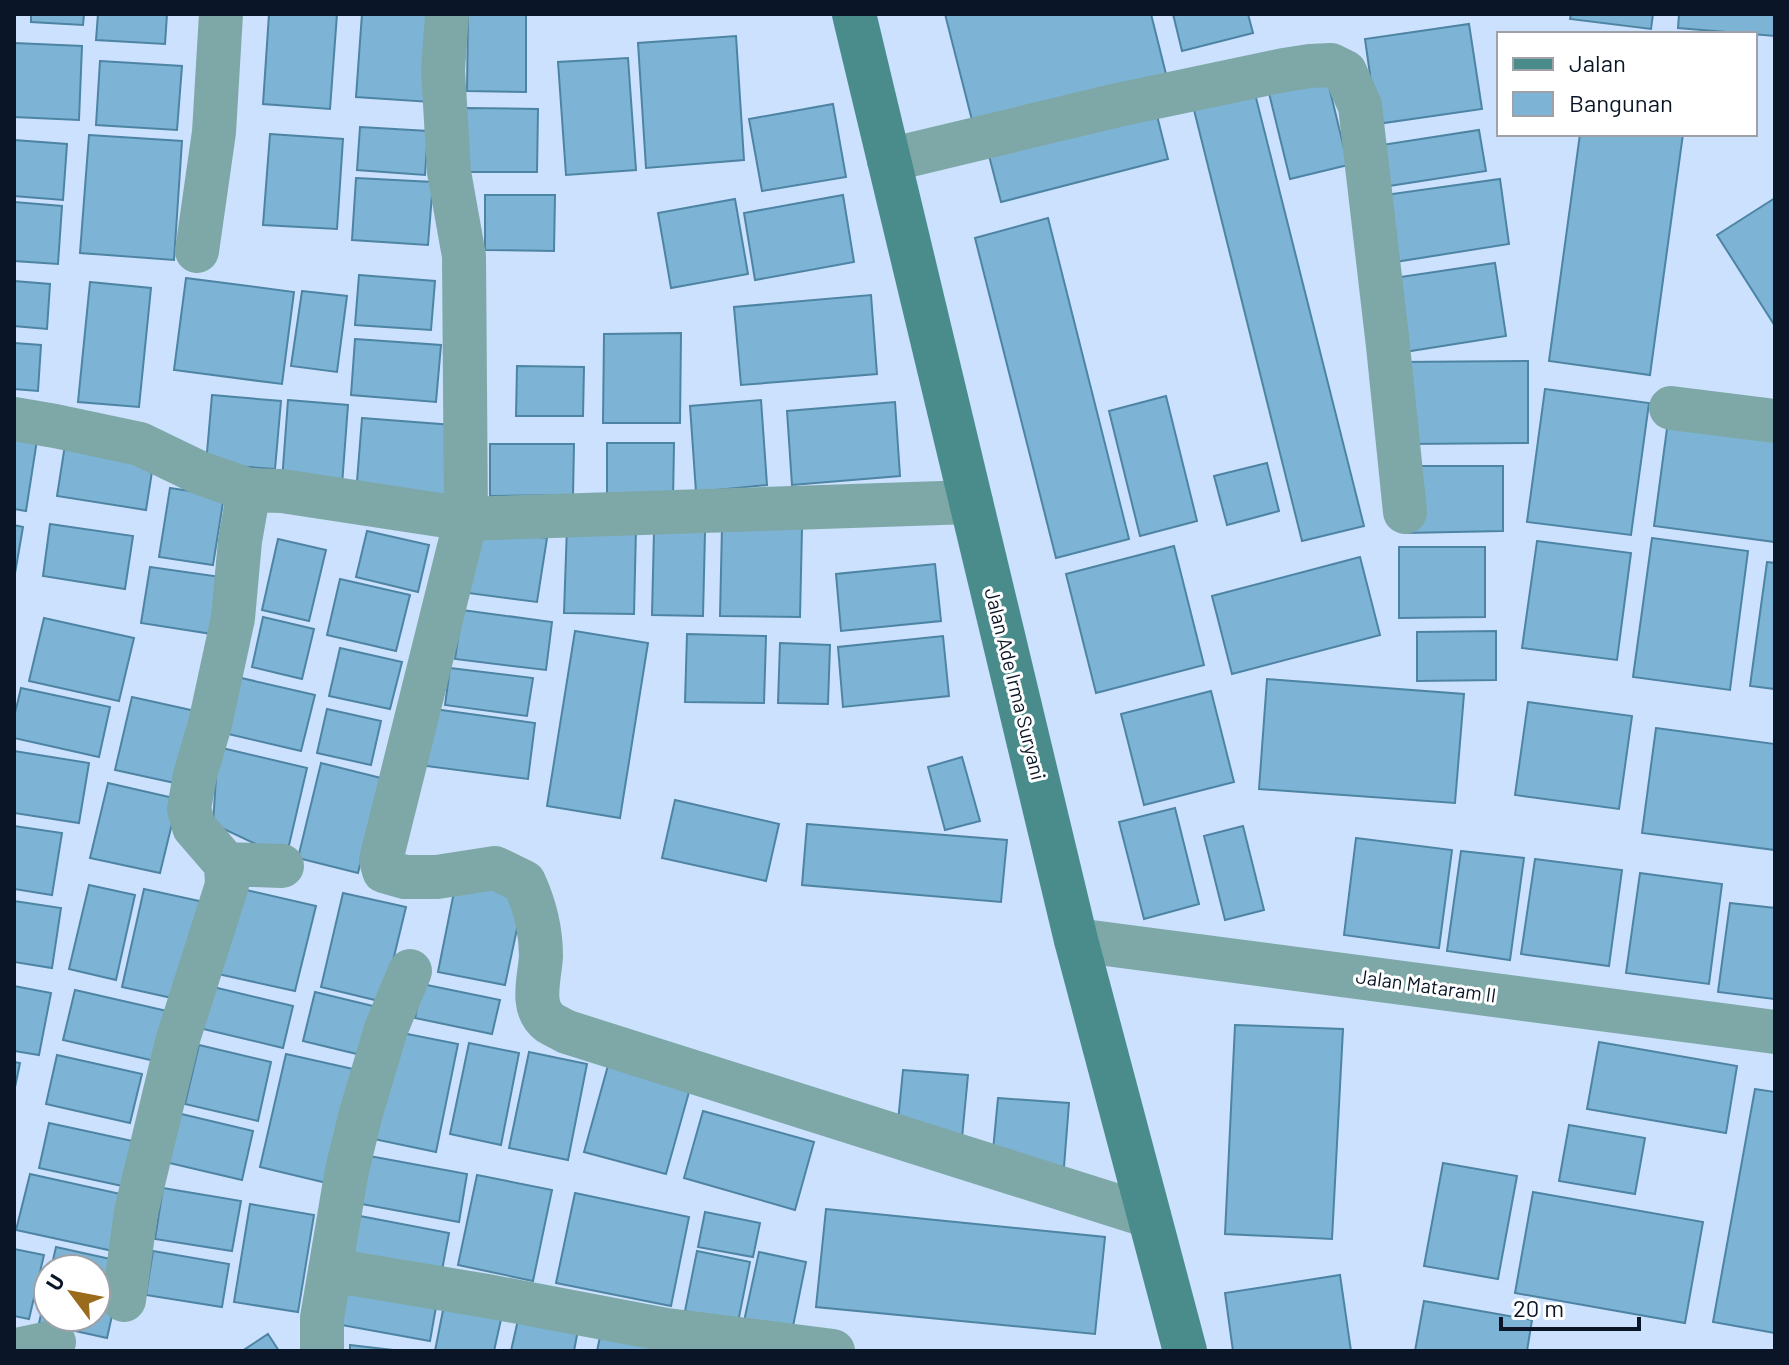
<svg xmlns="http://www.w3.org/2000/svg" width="1789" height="1365" viewBox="0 0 1789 1365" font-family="Barlow,sans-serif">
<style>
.building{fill:#7db4d5;stroke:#4e84a3;stroke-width:2}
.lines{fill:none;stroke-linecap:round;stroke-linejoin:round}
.street{stroke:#7ea8a7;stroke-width:44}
.secondary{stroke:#4a8c8c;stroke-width:44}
.labels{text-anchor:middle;stroke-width:6;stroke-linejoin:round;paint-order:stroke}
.street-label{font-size:20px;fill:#0a1627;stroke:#fff}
</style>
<rect width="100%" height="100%" fill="#cbe1fd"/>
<!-- building -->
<path class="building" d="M31 14H84L83 25 31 22Z
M98 14H167L165 44 96 40Z
M269 14H337L330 109 263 104Z
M362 14H437L431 102 356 97Z
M468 14H526V92L467 91Z
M945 14H1151L1166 74 973 124Z
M1173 14H1248L1253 33 1182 51Z
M1571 14H1653L1651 29 1570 19Z
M1679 14H1775V36L1678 28Z
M1469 24 1482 109 1377 124 1365 39Z
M736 36 744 160 646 168 638 43Z
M14 43 82 46 79 120 14 117Z
M628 58 636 170 566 175 558 62Z
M100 61 182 66 177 130 96 125Z
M1325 70 1348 165 1290 179 1267 85Z
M1252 82 1364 526 1302 541 1191 98Z
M833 104 846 177 762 191 749 119Z
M1154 104 1168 159 1001 202 987 148Z
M466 108 538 109 537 172H465Z
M360 127 428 131 425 175 357 170Z
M1479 130 1486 171 1376 188 1369 147Z
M270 134 343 139 337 229 263 225Z
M1580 134H1683L1650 375 1549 361Z
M89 135 182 141 174 260 80 253Z
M14 140 67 144 63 200 14 196Z
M356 178 433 182 428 245 352 240Z
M1500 179 1509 244 1395 262 1385 195Z
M485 195H555L554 251 485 250Z
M843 195 854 262 755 280 744 213Z
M1775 198V326L1717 235Z
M735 199 748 274 671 288 658 213Z
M14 202 62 206 58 264 14 261Z
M1048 218 1129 539 1056 558 975 238Z
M1495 263 1506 336 1398 353 1387 279Z
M359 275 435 281 431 330 355 325Z
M186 278 294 292 282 384 174 370Z
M14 281 50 284 47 329 14 326Z
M90 282 151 288 139 407 78 402Z
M302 291 347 296 337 372 291 366Z
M871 295 877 374 741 385 734 307Z
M681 333 680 423H603L604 334Z
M355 339 441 345 436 402 351 395Z
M14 343 41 345 38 391 14 389Z
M1528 361V443L1407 444 1397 362Z
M517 366 584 367 583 416H516Z
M1545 389 1649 403 1631 535 1527 522Z
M212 395 281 401 275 469 206 464Z
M1166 396 1197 521 1140 536 1109 411Z
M288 400 348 405 342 485 282 481Z
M761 400 767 485 696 492 690 406Z
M895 402 900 476 792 485 787 411Z
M362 418 453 425 447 501 356 494Z
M1668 421 1775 436V542L1654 526Z
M14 437 37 440 26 511 14 509Z
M607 443H674L673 502H607Z
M490 444H574L573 495 490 496Z
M65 445 154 459 146 510 57 496Z
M1267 463 1279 511 1227 525 1214 476Z
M1405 466H1503V531L1405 533Z
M170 488 224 496 213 565 159 557Z
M50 524 133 536 125 589 43 576Z
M14 525 23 527 14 579Z
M567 526 636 528 634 614 564 613Z
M722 527 802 528 800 617 720 616Z
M476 529 547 538 537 602 468 593Z
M367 531 429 545 418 592 356 577Z
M654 531 705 532 703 616 652 615Z
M1652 538 1748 551 1730 690 1633 677Z
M278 539 326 550 309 621 262 610Z
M1537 541 1631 553 1617 660 1522 648Z
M1174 546 1204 665 1096 693 1066 574Z
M1399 547H1485V617L1399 618Z
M1360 557 1380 635 1232 674 1212 596Z
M1767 562 1775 563V689L1750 686Z
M935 564 941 621 841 631 836 574Z
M150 567 221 577 212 634 141 623Z
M340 579 410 595 396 651 327 635Z
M462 610 552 622 546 670 455 659Z
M263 617 314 629 302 679 252 667Z
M44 618 134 638 119 701 29 681Z
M575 631 648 643 620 818 547 806Z
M1496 631V680L1417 681V632Z
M687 634 766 636 764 703 685 702Z
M943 636 949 696 843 707 838 647Z
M780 643 830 645 828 704 778 703Z
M340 648 402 662 390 709 329 696Z
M450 668 533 678 527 716 445 705Z
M237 677 315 695 301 751 224 733Z
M1267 679 1464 694 1455 803 1259 789Z
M21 688 110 707 99 757 14 738V717Z
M1211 691 1234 782 1144 805 1121 714Z
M132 697 200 712 184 785 115 770Z
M1528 702 1632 716 1619 809 1515 795Z
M327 709 381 721 371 765 317 753Z
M434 709 535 723 528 779 426 766Z
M1656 728 1775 744V850L1642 833Z
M218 747 307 768 286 858 213 824Z
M14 751 89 763 79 823 14 813Z
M962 757 980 821 945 830 928 767Z
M321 763 381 778 358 873 298 858Z
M108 783 178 799 160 873 90 858Z
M675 800 779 824 766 881 662 858Z
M1175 808 1199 904 1144 919 1119 822Z
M807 824 1007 840 1001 902 802 885Z
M14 826 62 833 52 895 14 889Z
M1243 826 1264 910 1225 920 1204 836Z
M1356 838 1452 850 1439 948 1344 935Z
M1461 851 1524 858 1510 960 1447 951Z
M1535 859 1622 870 1609 966 1521 954Z
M1640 873 1722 884 1709 984 1626 973Z
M456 882 524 896 505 985 438 972Z
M89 885 135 895 116 980 69 969Z
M238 888 316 906 295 991 218 974Z
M144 889 204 902 181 1000 122 987Z
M343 893 406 907 383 1002 321 987Z
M14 901 61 908 52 968 14 962Z
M1730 903 1775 908V999L1718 992Z
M422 984 500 1000 492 1034 415 1018Z
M205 985 293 1006 283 1048 195 1027Z
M14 986 51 993 39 1055 14 1051Z
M75 990 167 1011 155 1061 63 1040Z
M315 992 377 1007 365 1056 303 1041Z
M1235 1025 1343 1029 1332 1239 1225 1234Z
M392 1031 458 1044 436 1152 369 1138Z
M1599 1042 1737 1066 1726 1133 1587 1109Z
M469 1043 519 1053 501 1145 450 1134Z
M199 1045 271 1062 258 1121 185 1104Z
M529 1052 587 1064 568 1160 509 1148Z
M286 1054 362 1071 335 1185 260 1167Z
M57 1055 142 1074 130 1123 46 1104Z
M14 1062 20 1063 14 1092Z
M609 1062 691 1085 666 1174 584 1152Z
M903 1070 968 1075 962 1138 897 1132Z
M1755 1089 1775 1092V1333L1713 1322Z
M998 1098 1069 1103 1064 1167 992 1161Z
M703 1111 814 1142 795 1210 684 1178Z
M173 1112 253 1131 242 1180 161 1161Z
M49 1123 137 1142 127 1187 39 1168Z
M1569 1125 1645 1138 1635 1194 1559 1181Z
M364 1155 467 1174 459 1222 356 1203Z
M1443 1163 1517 1176 1498 1279 1424 1266Z
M30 1174 125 1195 113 1251 16 1230Z
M477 1175 552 1190 533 1281 458 1265Z
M163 1188 241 1201 232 1251 155 1239Z
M1533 1192 1703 1222 1685 1323 1515 1293Z
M575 1193 689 1217 671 1306 556 1283Z
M250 1204 314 1215 298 1312 234 1302Z
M826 1209 1105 1237 1095 1334 816 1307Z
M705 1212 760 1223 753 1257 698 1247Z
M360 1216 449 1233 439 1286 350 1270Z
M56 1247 124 1262 107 1338 39 1323 48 1284V1317H96V1269H51Z
M14 1249 44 1255 29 1319 14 1316Z
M153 1251 229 1264 222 1307 146 1295Z
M697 1251 750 1262 738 1322 685 1311Z
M759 1252 806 1262 791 1336 743 1326Z
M1340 1275 1351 1351H1233L1225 1293Z
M343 1290 436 1307 430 1341 336 1324Z
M446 1295 504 1306 494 1351H435Z
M1424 1301 1532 1320 1527 1351H1415Z
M522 1302 581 1314 574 1351H511Z
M603 1323 661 1351H597Z
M268 1334 279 1351H242Z
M350 1345 402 1351H350Z"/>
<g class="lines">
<!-- street -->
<path class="street" d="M447 14 443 70 449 172 464 256 466 519 381 860 384 871 405 877H437L495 868 524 882C535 906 541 929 541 956 540 977 529 1008 550 1023 555 1026 561 1029 567 1032L1149 1216
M889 160 1118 105 1284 70 1310 66 1331 65 1345 72 1360 106 1388 346 1405 512
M197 251 214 132 221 14
M1671 408 1775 421
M14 419 55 426 140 444 200 473 249 490 282 491 466 519 971 502
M226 864 282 866
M1076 940 1775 1032
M331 1270 487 1296 667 1330 833 1351
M124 1300 136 1212 177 1042 227 885 226 864 194 827 189 809 195 775 210 724 233 618 240 541 249 490
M19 1351 21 1349 54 1342
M322 1351V1318L347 1170 361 1113 386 1029 410 971"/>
<!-- secondary -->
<path class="secondary" d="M854 14 1076 940 1185 1351"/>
</g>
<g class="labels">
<!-- street labels -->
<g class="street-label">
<text transform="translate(1015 684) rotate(76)" y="7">Jalan Ade Irma Suryani</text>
<text transform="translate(1426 986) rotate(8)" y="7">Jalan Mataram II</text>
</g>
</g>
<!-- border -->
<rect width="1789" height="1365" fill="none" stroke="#0a1627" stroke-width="32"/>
<!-- legend -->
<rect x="1497" y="32" width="260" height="104" fill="#ffffff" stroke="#9da2a9" stroke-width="2"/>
<rect x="1513" y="58" width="40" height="12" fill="#4a8c8c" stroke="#9da2a9" stroke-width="2"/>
<text x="1569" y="72" font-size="24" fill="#0a1627">Jalan</text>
<rect x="1513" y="92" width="40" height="24" fill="#7db4d5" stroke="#9da2a9" stroke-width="2"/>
<text x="1569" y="112" font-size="24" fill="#0a1627">Bangunan</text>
<!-- north arrow -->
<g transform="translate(72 1293) rotate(302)"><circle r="38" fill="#ffffff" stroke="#9da2a9" stroke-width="2"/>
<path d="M0-6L14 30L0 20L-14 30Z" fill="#9a6b1d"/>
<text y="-12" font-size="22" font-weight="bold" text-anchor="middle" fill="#0a1627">U</text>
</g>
<!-- scale -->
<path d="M1501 1317v12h138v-12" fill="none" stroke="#0a1627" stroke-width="4"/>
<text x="1513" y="1317" font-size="24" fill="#0a1627" stroke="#ffffff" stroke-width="6" paint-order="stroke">20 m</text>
</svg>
